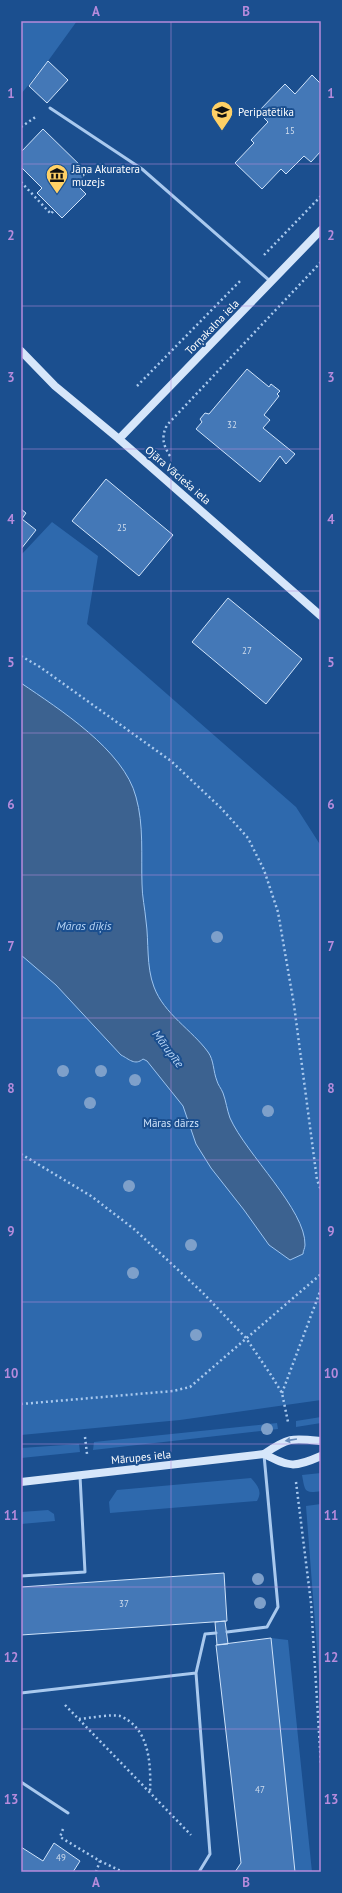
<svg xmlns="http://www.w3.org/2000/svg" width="342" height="1893" viewBox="0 0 342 1893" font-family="'PT Sans',sans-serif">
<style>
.green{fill:#2e69ad}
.water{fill:#3c6290;stroke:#9cc4f0}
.building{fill:#4478b7;stroke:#cfe3fa}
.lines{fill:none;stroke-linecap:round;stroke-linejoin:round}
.path{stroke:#a9c9ee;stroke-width:2.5;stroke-dasharray:2 3;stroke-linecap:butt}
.lane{stroke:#a9c9ee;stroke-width:3}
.secondary{stroke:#d6e6fa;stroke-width:8}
.tree{fill:#7ea0ca}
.oneway{fill:#668bba}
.grid{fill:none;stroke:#b68bdc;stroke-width:1;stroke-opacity:0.55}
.labels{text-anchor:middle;stroke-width:4;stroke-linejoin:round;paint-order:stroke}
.number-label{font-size:9px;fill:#d0dded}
.poi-label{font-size:11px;fill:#fff;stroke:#1b4f8f;text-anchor:start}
.street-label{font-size:11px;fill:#fff;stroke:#1b4f8f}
.park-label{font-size:11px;fill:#cfe3fa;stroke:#1b4f8f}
.water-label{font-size:12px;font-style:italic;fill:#b5d3f5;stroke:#1b4f8f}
.neatline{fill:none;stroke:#b68bdc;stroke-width:1.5}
.grid-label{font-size:13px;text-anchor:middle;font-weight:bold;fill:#b68bdc}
</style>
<rect width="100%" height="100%" fill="#1b4f8f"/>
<!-- green -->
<path class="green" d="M21 21H77L48 61 21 94Z
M52 522 98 556 87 624 296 807 321 846V1400L180 1420 21 1435V555Z
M321 1417V1423L296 1427V1421Z
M277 1423 278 1429 93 1450 94 1442Z
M79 1444 80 1452 21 1458V1448Z
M321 1473V1491C304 1494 305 1491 302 1475Z
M251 1478C257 1485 263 1491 257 1501L110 1513 109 1502 117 1490Z
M321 1504V1701L306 1506Z
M48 1510 54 1514 55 1521 21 1524V1512Z
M271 1638 288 1640 312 1872H295Z"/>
<!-- water -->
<path class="water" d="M21 683C59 709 124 750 136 797 144 825 141 855 142 884 142 896 145 909 146 921 149 942 146 966 154 987 164 1014 192 1030 208 1052 214 1060 213 1071 217 1081 218 1085 221 1088 223 1093 226 1101 227 1110 230 1118 246 1154 306 1210 305 1245 305 1248 303 1251 303 1254L290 1260 269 1245 244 1210 211 1168 196 1144 183 1106 147 1061 143 1059C135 1066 129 1059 121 1055L56 985 21 955Z"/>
<!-- building -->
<path class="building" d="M48 61 68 80 47 103 29 86Z
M312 75 321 84V151L311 162 304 156 286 174 281 169 262 189 235 163 254 143 251 140 268 122 258 112 285 84 295 94Z
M43 129 88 173 76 184 86 194 62 218 37 193 42 188 21 167V152Z
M247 369 269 387 271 384 280 391 277 394 279 396 264 415 270 420 263 428 295 454 286 464 280 456 260 482 196 429 202 422 200 419 205 413 209 414Z
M106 479 173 535 139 576 72 521Z
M21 509 26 513 22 519 36 530 21 549Z
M228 598 302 659 266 704 192 642Z
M224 1573 227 1621 21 1635V1587Z
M225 1621 228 1644 217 1645 215 1622Z
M271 1638 295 1872H235L241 1863 216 1645Z
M54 1843 80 1861 73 1872H21V1847L43 1861Z"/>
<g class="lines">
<!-- path -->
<path class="path" d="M21 127 37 116
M21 182 51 214 54 210
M264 255 321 196
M137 386 242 279
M170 456C163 445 161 437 167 425L321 262
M21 656 40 667 171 761 221 808 248 838 264 870 278 912 294 1005 317 1180 321 1190
M21 1154 91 1196 134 1229 203 1293 246 1338 271 1375 282 1393 288 1422
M282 1393 321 1289
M21 1404 173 1391 190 1387 321 1274
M85 1437 87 1454
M296 1482 311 1603 321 1765
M65 1705 191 1835
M79 1719C89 1718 112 1714 120 1716 150 1728 151 1765 150 1792
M63 1829 60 1837 100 1861 123 1872
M96 1872 100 1861"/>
<!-- lane -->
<path class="lane" d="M50 108 142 169 270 281
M21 1576 85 1572 80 1476
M227 1632 267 1627 278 1607 264 1455
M196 1673 210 1854 199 1872
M21 1693 196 1673 205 1634 216 1633
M21 1782 68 1813"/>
<!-- secondary -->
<path class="secondary" d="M21 351 55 386 119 439 321 616
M119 439 321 230
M264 1454C290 1467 294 1468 321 1456
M21 1482 264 1454C289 1437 292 1438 321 1441"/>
</g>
<!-- trees -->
<g class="tree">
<circle cx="217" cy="937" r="6"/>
<circle cx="63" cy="1071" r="6"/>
<circle cx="101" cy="1071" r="6"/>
<circle cx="135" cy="1080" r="6"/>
<circle cx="90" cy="1103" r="6"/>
<circle cx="268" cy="1111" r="6"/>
<circle cx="129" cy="1186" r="6"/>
<circle cx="191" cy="1245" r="6"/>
<circle cx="133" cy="1273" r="6"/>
<circle cx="196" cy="1335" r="6"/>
<circle cx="267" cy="1429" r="6"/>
<circle cx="258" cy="1579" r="6"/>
<circle cx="260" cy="1603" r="6"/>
</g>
<!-- one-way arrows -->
<defs><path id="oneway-solid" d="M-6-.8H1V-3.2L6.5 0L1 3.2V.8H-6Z"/></defs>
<use class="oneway" href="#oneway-solid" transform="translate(291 1440) rotate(171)"/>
<!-- grid -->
<path class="grid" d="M171 21V1872M21 164H321M21 306H321M21 449H321M21 591H321M21 733H321M21 875H321M21 1018H321M21 1160H321M21 1302H321M21 1444H321M21 1587H321M21 1729H321"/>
<!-- icons -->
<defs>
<g id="school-pin" transform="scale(1.15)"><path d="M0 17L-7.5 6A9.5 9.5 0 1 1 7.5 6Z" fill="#ffd166" stroke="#1b4f8f"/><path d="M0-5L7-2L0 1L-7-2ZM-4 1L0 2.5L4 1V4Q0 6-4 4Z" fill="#111"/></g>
<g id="museum-pin" transform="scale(1.15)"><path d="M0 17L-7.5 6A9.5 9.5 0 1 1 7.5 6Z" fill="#ffd166" stroke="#1b4f8f"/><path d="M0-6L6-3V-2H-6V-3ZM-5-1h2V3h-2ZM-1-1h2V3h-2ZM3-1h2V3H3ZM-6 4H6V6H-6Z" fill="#111"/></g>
</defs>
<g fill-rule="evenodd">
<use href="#school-pin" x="222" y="112"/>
<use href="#museum-pin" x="57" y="175"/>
</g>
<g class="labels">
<!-- number labels -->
<g class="number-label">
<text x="290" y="134">15</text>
<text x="232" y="428">32</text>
<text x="122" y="531">25</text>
<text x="247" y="654">27</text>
<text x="124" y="1607">37</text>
<text x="260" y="1793">47</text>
<text x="61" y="1861">49</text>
</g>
<!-- poi labels -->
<g class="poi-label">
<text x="238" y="116">Peripatētika</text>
<text x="72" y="173">Jāņa Akuratera<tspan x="72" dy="13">muzejs</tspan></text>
</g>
<!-- street labels -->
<g class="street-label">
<text transform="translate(212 327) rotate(-46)" y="4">Torņakalna iela</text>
<text transform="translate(178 475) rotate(41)" y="4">Ojāra Vācieša iela</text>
<text transform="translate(141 1457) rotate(-6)" y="4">Mārupes iela</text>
</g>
<!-- park labels -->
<g class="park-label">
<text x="171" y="1127">Māras dārzs</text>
</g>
<!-- water labels -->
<g class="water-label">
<text x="84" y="930">Māras dīķis</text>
<text transform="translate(168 1049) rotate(53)" y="4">Mārupīte</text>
</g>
</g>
<!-- border -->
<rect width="342" height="1893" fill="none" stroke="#1b4f8f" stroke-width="44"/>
<rect x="22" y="22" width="298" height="1849" class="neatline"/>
<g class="grid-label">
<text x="96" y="16">A</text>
<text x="246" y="16">B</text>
<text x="11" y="98">1</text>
<text x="331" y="98">1</text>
<text x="11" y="240">2</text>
<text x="331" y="240">2</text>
<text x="11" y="382">3</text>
<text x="331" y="382">3</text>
<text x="11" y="524">4</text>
<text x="331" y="524">4</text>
<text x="11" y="667">5</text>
<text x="331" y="667">5</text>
<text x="11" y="809">6</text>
<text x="331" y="809">6</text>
<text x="11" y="951">7</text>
<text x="331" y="951">7</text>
<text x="11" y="1093">8</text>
<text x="331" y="1093">8</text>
<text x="11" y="1236">9</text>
<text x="331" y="1236">9</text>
<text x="11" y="1378">10</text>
<text x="331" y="1378">10</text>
<text x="11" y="1520">11</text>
<text x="331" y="1520">11</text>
<text x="11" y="1662">12</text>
<text x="331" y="1662">12</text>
<text x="11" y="1804">13</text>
<text x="331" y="1804">13</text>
<text x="96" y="1887">A</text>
<text x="246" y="1887">B</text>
</g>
</svg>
